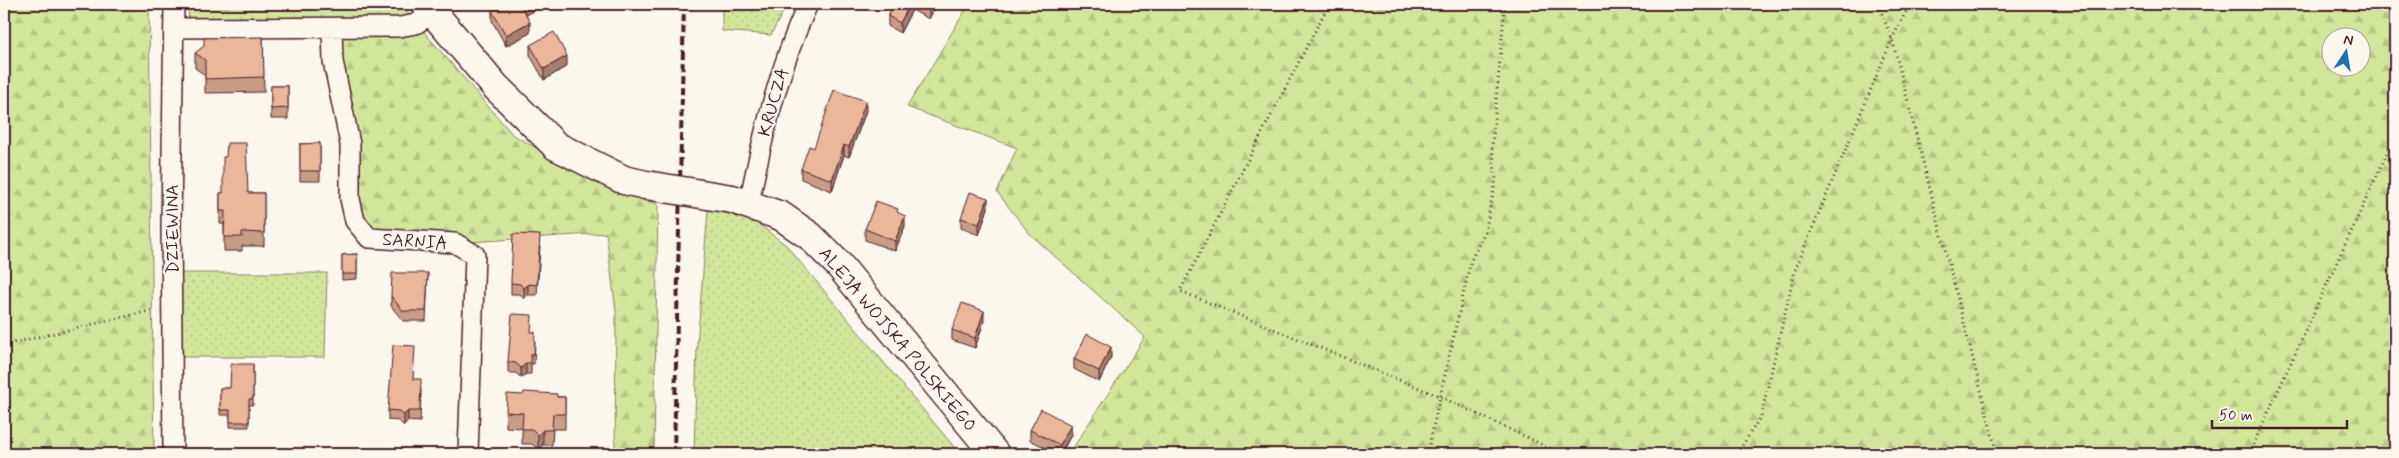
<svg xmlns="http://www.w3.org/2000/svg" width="2399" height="458" viewBox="0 0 2399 458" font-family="Mynerve,sans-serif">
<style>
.green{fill:url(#green-dots);stroke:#8e8263}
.forest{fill:url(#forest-firs);stroke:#8e8263;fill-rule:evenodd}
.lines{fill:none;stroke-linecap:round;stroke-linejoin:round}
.street-casing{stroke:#4a1f2b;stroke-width:22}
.secondary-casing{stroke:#4a1f2b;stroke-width:31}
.path{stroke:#4a1f2b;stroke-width:3;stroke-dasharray:1 4;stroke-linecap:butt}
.street{stroke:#fbf7ec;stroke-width:19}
.secondary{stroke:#fbf7ec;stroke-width:28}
.rail{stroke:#4a1f2b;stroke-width:4;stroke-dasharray:8 4;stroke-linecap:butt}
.secondary-bridge-casing{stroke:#4a1f2b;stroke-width:31;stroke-linecap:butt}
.secondary-bridge{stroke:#fbf7ec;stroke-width:28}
.wall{fill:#c99d85;stroke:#4a1f2b}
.shaded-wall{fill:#a4806c;stroke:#4a1f2b}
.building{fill:#eab79b;stroke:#4a1f2b}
.labels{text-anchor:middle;stroke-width:4.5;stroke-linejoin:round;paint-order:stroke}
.street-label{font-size:18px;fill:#4a1f2b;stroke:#fbf7ec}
</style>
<defs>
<pattern id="green-dots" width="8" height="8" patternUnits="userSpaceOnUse" patternTransform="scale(1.25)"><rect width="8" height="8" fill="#d1e69b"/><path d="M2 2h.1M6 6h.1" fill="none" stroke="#b5c586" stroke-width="1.8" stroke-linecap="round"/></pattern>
<pattern id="forest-firs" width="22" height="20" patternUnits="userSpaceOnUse" patternTransform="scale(1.25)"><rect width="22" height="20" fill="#d1e69b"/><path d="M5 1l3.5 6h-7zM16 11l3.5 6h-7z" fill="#b5c586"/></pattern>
</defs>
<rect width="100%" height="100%" fill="#fbf7ec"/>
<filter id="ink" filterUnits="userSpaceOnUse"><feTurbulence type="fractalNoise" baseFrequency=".02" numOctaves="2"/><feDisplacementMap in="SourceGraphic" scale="10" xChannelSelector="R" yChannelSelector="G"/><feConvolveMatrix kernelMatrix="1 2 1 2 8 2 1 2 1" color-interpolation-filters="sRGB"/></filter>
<g filter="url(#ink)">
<!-- green -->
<path class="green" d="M722 4H787L771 35 722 31Z
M708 210 749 217 786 245 960 454H694L697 345Z
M172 273H327L325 357H172Z"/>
<!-- forest -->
<path class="forest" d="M4 4H149L154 454H4Z
M188 4H400L513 135 619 194 658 204 654 454H615L616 311 606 233 455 243 369 238 355 221 331 28H189Z
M969 4H2395V454H1069L1145 337 1029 233 997 192 1017 148 907 107ZM2332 38H2362V68H2332Z"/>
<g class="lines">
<!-- street casing -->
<g class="street-casing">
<path id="street" d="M174 28 399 27 416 24 433 13
M332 28 333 61 350 144V199L355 221 369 238 455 243 475 255 468 454
M749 203C763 134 779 68 808 4
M173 454 171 227 174 4"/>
</g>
<!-- secondary casing -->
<g class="secondary-casing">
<path id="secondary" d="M426 4 495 86 556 146 624 180 646 185
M732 199 781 216 810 236 839 265 995 454"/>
</g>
<!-- path -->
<path class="path" d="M1329 4 1180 291 1439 396 1562 454
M1878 4 1892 39 1997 454
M4 345 154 310
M1427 454 1471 260 1485 232 1496 180 1492 146 1505 4
M1737 454 1761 416 1795 270 1892 39 1910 4
M2249 454 2395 136"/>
<!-- street -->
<use href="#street" class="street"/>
<!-- secondary -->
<use href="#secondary" class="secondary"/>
<!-- rail -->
<path class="rail" d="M674 454 684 4"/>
<!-- secondary-bridge casing -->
<g class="secondary-bridge-casing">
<path id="secondary-bridge" d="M646 185 732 199"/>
</g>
<!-- secondary-bridge -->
<use href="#secondary-bridge" class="secondary-bridge"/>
</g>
<!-- wall -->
<path class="wall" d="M886 4H937L929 19 912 10 900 33 888 26V16L893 7Z
M492 11 526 15 530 33 506 46 492 21Z
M263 37 264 92 205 93V75L195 68V53Z
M530 45 567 66 544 80 530 55Z
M271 86H288V119H271Z
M866 111 849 157 844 155 832 191 801 179V169L814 148Z
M320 143V181H300V144Z
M220 193H264V246H242V251H224V224H220Z
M988 208 979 235 961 228V218Z
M898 213 905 226 895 251 865 240V229Z
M540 246 537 295H528L524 299 520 294H511V283Z
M357 254V279L342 280V255Z
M428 273 426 321H403L391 306V296Z
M984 321 975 348 952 340V330Z
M531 332 535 342 534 364H531V374H526L521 378 516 373H508V362Z
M1111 357 1099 382 1074 369V359Z
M253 364V405H249V427H230V415H220V388H230Z
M414 379 421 390 420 422 408 421 404 426 399 421 388 420V410Z
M557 397H565V429H553L552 445H543L538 449 532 444H522V428L506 427V412Z
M1030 430 1071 435 1061 454H1058L1030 440Z"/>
<!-- shaded-wall -->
<path class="shaded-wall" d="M528 4H545L522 18V8Z
M910 4H912V10L900 33V23Z
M932 4H937L929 19V9Z
M530 22V33L506 46V35Z
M567 56V66L544 80V69Z
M866 101V111L849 157V147Z
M844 145V155L832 191V180Z
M988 198V208L979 235V224Z
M905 216V226L895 251V241Z
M528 284V295L524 299V289Z
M984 311V321L975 348V338Z
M1111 347V357L1099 382V371Z
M526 363V374L521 378V368Z
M408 411V421L404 426V415Z
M1071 425V435L1060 454V445Z
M543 430V445L538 449V435Z"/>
<!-- building -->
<path class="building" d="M504 4H528L522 8 530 22 506 35 492 11Z
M894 4H910L900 23 888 16Z
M920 4H932L929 9Z
M554 32 567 56 544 69 530 45Z
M263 37 264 77 205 79V60L195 53 204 46V38Z
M271 86H288V108L271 109Z
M834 90 866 101 849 147 844 145 832 180 801 169 809 146 814 148Z
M227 143H246L248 193H264V233L242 232V237H224L225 211H220V193H223V157H226Z
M320 143V171H300V144Z
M970 192 988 198 979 224 961 218Z
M876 201 898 209 897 212 905 216 895 241 865 229Z
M513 234 540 235 537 285 528 284 524 289 520 284 511 283Z
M357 254V274H342V255Z
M392 273H428L426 311H403L391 296Z
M962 303 984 311 975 338 952 330Z
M512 314 532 315 531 332H535L534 354H531V363H526L521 368 516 363 508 362Z
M1087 334 1111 347 1099 371 1074 359Z
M393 345 415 346 413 379H421L420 411H408L404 415 399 411 388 410Z
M231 364H253V399H249V422H230V410H220V388H230Z
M524 392 557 394V397H565V414H553L552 430H543L538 435 532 429H522L523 413 506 412 507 394 523 395Z
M1041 409 1071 425 1060 445 1030 430Z"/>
</g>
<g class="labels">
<!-- street labels -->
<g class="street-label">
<text transform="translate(773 102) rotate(-74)" y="6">KRUCZA</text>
<text transform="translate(172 229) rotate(-90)" y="6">DZIEWINA</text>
<text transform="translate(415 241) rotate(4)" y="6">SARNIA</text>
<text transform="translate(898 339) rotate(50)" y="6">ALEJA WOJSKA POLSKIEGO</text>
</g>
</g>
<!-- margin -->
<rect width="2399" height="458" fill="none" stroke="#fbf7ec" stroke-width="20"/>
<rect x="10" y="10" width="2379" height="438" fill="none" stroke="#4a1f2b" stroke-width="2" filter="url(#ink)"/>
<!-- north arrow -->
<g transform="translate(2346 52) rotate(12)"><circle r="24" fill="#fbf7ec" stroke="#b4a19f"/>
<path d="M0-4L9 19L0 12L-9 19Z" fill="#1f6fb2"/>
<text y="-8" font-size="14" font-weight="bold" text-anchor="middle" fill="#4a1f2b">N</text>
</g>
<!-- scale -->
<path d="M2212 420v8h135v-8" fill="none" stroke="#4a1f2b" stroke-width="2.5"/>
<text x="2219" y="420" font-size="15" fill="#4a1f2b" stroke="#fbf7ec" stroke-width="4" paint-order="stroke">50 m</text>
</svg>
